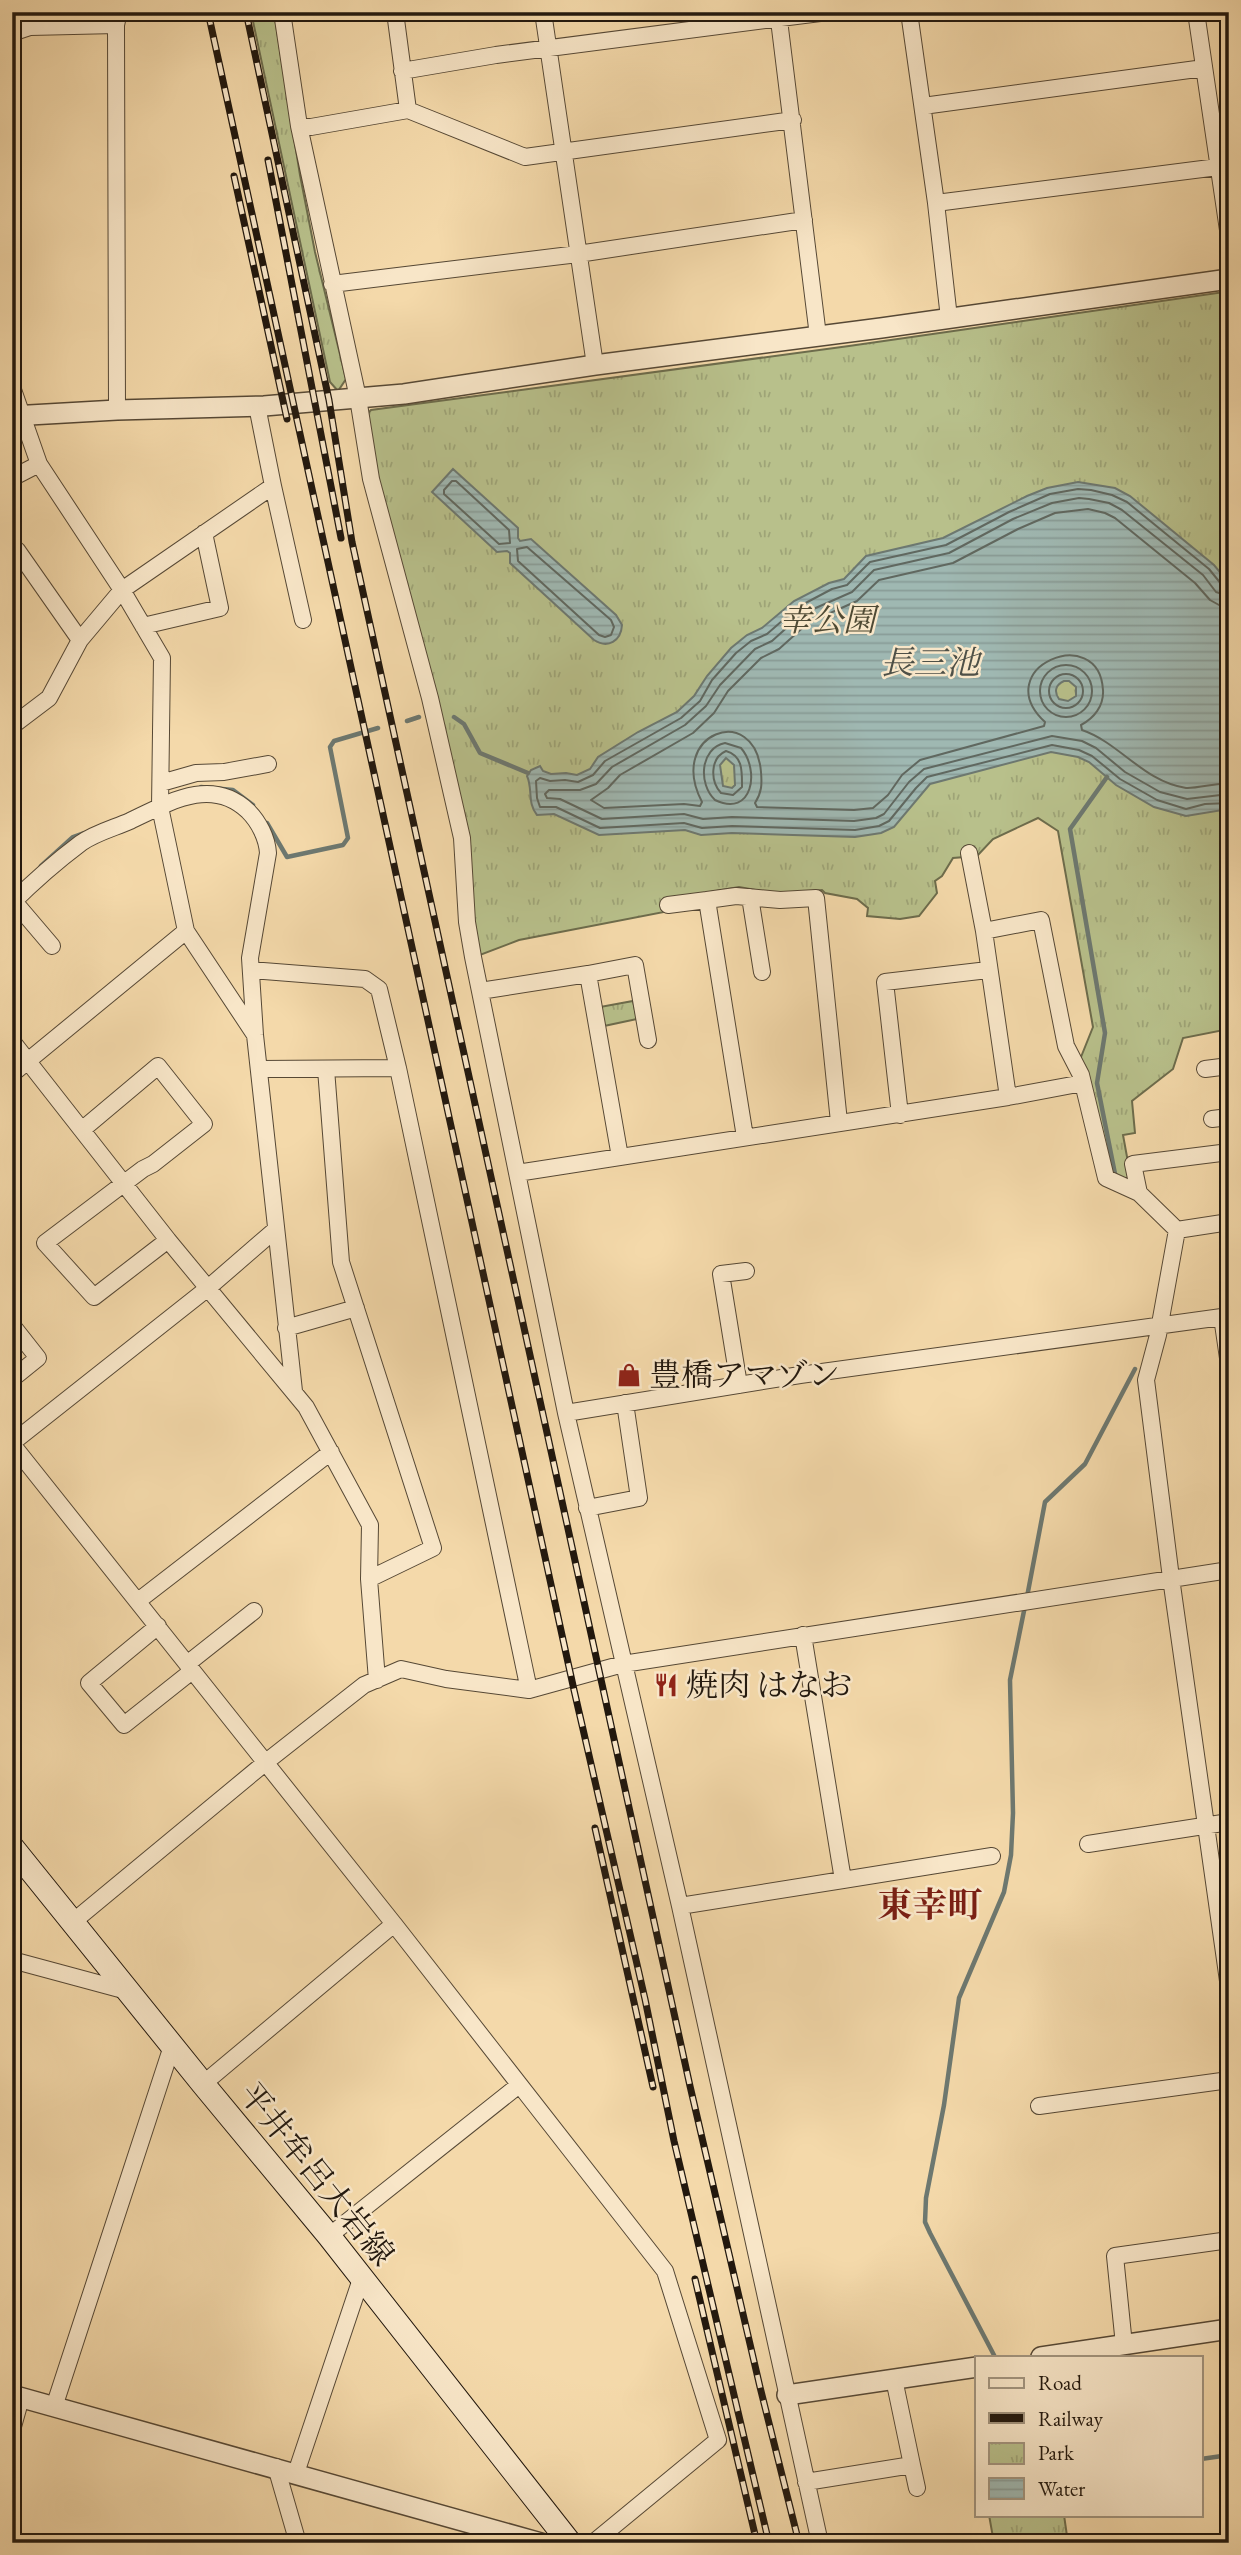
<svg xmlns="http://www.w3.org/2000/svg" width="1241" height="2555" viewBox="0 0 1241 2555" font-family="'EB Garamond','Noto Serif JP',serif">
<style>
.park{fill:url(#park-tufts);stroke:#6d6c4c;stroke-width:2}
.water{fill:url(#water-rules);stroke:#6d7870;stroke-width:2;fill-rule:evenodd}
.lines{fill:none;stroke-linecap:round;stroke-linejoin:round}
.shore{stroke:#606860;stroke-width:2}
.stream{stroke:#6d7870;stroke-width:4.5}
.minor-casing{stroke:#564835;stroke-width:18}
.tertiary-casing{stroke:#564835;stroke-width:22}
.secondary-casing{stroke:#22180e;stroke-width:25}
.minor{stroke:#f8e6c8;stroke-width:16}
.tertiary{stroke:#f8e6c8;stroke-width:19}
.secondary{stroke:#f8e6c8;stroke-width:23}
.rail-casing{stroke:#22180e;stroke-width:7}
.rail{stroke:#f8e6c8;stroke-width:4.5;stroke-dasharray:13;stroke-linecap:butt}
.labels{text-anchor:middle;stroke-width:5;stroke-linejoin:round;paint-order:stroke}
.park-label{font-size:32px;font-style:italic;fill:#4f4a34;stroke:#f8e6c8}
.poi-label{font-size:32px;fill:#22180e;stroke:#f8e6c8;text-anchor:start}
.street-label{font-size:32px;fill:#22180e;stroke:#f8e6c8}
.water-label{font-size:33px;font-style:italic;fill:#4e5047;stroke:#f8e6c8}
.quarter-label{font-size:35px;font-weight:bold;fill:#7a1f14;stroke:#f8e6c8}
</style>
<defs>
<pattern id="park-tufts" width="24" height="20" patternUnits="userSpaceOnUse" patternTransform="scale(1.75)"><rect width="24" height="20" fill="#b8c08b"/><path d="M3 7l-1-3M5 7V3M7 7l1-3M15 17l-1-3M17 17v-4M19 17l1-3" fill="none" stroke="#9ea477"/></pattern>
<pattern id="water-rules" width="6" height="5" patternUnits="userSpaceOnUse" patternTransform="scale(1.75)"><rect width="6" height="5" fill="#9fb8b2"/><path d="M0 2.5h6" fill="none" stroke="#899d98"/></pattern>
</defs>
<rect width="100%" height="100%" fill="#f4d9aa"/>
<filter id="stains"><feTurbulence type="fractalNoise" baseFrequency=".00286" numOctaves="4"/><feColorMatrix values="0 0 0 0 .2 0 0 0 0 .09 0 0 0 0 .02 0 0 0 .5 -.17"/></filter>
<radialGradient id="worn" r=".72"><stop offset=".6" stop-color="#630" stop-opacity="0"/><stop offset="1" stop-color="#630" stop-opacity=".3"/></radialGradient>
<!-- park -->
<path class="park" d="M251 12H274L300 175 315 252 346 379 338 391 330 382Z
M1224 292 1229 295V1029L1183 1038 1173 1069 1132 1101 1135 1133 1123 1135 1132 1184 1110 1174 1079 1062 1093 1027 1058 831 1038 818 993 839 977 856 953 858 942 876 935 881 937 893 919 916 900 919 867 916 868 908 857 899 825 893 822 890 778 894 739 887 664 900V912L519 940 480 955 378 476 367 414 371 410 849 346Z
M633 1001 637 1019 604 1026 600 1007Z
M989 2515H1064L1068 2543H994Z"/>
<!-- water -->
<path class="water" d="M453 469 518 528V538L520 541 531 539 616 615 622 625C621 641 608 649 594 640L510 563V553L507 551 497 552 432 492Z
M1078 482 1115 488 1130 496 1214 565 1229 583V809L1186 816 1154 807 1116 785 1089 762 1078 757 1051 752 930 784 894 827 881 833 855 837 732 833 701 835 685 830 599 835 554 814 537 815C527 803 533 789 527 776L531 770 540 766 543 771 551 774 566 773 577 775 590 769 598 757 638 732 677 712 694 696 707 676 731 648 747 635 762 628 794 601 829 583 844 579 866 556 943 538 1027 496 1047 488ZM1064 681H1069L1076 687V696L1068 701 1059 699C1054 692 1055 685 1064 681ZM726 758 734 765 735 785 732 788 723 786 720 765Z"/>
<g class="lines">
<!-- shore -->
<path class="shore" d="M452 481H456L509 530 510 543 499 544 444 494V490Z
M527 547 611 620 614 627 611 635 605 637 599 635 518 561 517 549Z
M1229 587 1222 585 1209 569 1127 502 1112 495 1091 490 1078 489 1050 494 1009 512 946 545 870 562 847 585 832 589 798 607 767 634 751 641 736 653 712 680 700 701 681 718 605 761 593 775 578 782 565 780 550 781 540 778 536 781 537 798 540 807H556L600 828 684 823 702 828 732 826 855 830 879 826 889 821 916 788 927 777 1052 745 1079 750 1092 756 1120 779 1157 800 1186 809 1205 804 1229 803
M1229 596 1216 592 1203 575 1122 510 1109 503 1089 499 1079 498 1052 503 1013 519 949 553 874 570 852 592 802 614 772 641 755 649 720 685 706 706 685 725 612 767 596 784 580 790H549L545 794 547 798 560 799 602 819 684 814 703 819 732 817 854 821 876 818 884 814 909 782 924 769 1052 736 1082 741 1096 748 1125 772 1160 792 1187 799 1229 794
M1229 606 1219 605 1210 600 1195 583 1115 518 1105 513 1088 509 1055 513 1018 529 953 563 879 580 857 601 808 623 779 649 761 658 728 691 714 713 693 733 620 775 608 788 591 800 604 808 684 804 700 806 702 802C666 733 755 701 761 772 762 784 762 792 755 803L757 807 854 810 873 808 888 795 902 775 920 760 1044 726 1045 722C987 668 1099 621 1103 690 1104 706 1094 718 1081 725L1082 730C1120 743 1144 782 1186 788 1193 789 1219 783 1229 783
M1040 691a26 26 0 1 1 52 0a26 26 0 1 1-52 0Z
M1049 691a17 17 0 1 1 34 0a17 17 0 1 1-34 0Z
M725 743 741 748C760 770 753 818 715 800 698 784 700 748 725 743Z
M726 751C743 756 742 771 742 787L733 795 721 793C710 781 710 758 726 751Z"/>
<!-- stream -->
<path class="stream" d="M454 717 464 724 480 753 528 773
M407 721 419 717
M1107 777 1070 829 1105 1033 1097 1083 1115 1174 1118 1177
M201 787 233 790 253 805
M267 823 287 857 343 845 348 838 330 747 334 741 378 728
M41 866 73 837 84 833
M1027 1597 1045 1502 1085 1464 1135 1369
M995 2357 930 2233 925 2222 926 2198 944 2105 959 1998 1004 1892 1011 1855 1013 1813 1010 1680 1025 1606
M1201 2459 1229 2455"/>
<!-- minor casing -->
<g class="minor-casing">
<path id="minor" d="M282 12 299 126 358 398 371 479 430 698 462 838 467 922 473 957 566 1413 680 1906 820 2543
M543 12 595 365
M778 12 818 336
M909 12 936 203 949 318
M1196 12 1229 237
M12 33 30 27 116 25
M402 71 496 55 828 12
M923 106 1204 68
M408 110 525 157 793 120
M299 126 311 127 408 110 395 12
M936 203 1218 167
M332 284 578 254 804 220
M12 387 39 464 122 590 162 658 160 807 186 931 255 1035
M117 410 116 25 119 12
M12 478 39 464
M273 486 303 620
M17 550 80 640
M143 626 220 608 204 533
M12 726 49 698 80 640 122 590 273 486 257 406
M161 783 196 773 224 772 268 764
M750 897 762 972
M12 899 52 946
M12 903C33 882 57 861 81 843 95 833 114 828 130 821 168 803 211 776 248 811 259 822 267 838 268 853L250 958 255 1035 294 1391
M668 905 707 900
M984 931 1041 920 1066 1046 1081 1075 1106 1178 1139 1193 1177 1230 1158 1335 1146 1380 1171 1578 1229 1988
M251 970 365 979 379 989 398 1068 529 1690
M588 974 635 965 648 1040
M480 991 588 974 620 1157
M12 1041 168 1240 306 1407 370 1525 369 1579 377 1680
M260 1069 398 1068
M326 1069 341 1262 433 1548 369 1579
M1205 1069 1229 1066
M12 1074 186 931
M1008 1097 1083 1083
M900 1115 885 982 988 970
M1212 1119 1229 1117
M83 1129 158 1066 204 1124 153 1164 143 1169 45 1243 94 1297 168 1240
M745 1137 707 900 736 896 780 900 816 898 839 1122
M517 1173 1008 1097 984 931 969 853
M1139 1193 1133 1164 1229 1152
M1177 1230 1229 1222
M1222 1317 1229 1365
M12 1325 38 1358 12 1379
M286 1328 356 1308
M739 1385 721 1274 746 1271
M566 1413 800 1375 1229 1316
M12 1443 208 1288 275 1230
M12 1444 394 1924
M587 1508 639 1498 625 1403
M138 1601 331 1452
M158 1626 89 1683 124 1725 192 1671
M187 1664 254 1611
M1088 1844 1229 1822
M843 1880 992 1856
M680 1906 843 1880 803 1635
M74 1921 266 1762 364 1685 401 1669 446 1679 529 1690 623 1664 1229 1570
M12 1960 127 1991
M203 2084 394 1924 665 2271 718 2440 593 2543
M1039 2106 1229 2080
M329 2236 519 2085
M1124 2345 1115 2256 1229 2240
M54 2407 172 2046
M12 2430 21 2398
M912 2465 917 2488
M276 2467 298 2543
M296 2473 361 2279
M806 2482 912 2465 894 2379"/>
</g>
<!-- tertiary casing -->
<g class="tertiary-casing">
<path id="tertiary" d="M12 416 117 410 264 406 404 394 595 365 881 328 1229 279
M1041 2357 1229 2329
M12 2395 541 2543
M787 2395 977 2367"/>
</g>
<!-- secondary casing -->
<g class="secondary-casing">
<path id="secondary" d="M12 1847 203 2084 329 2236 570 2543"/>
</g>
<!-- minor -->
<use href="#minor" class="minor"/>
<!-- tertiary -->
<use href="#tertiary" class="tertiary"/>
<!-- secondary -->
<use href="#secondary" class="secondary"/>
<!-- rail casing -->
<g class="rail-casing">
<path id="rail" d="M208 12 574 1690 645 1999 674 2141 769 2543
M246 12 329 400 352 542 690 2086 760 2387 799 2543
M268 160 341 538
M234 176 287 419
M595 1828 653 2087
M695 2279 757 2543"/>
</g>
<!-- rail -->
<use href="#rail" class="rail"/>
</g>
<!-- icons -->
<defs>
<g id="shop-bare" transform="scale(1.89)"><path d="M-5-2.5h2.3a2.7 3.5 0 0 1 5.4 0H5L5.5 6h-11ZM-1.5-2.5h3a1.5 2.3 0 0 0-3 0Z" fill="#8f2418" stroke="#f8e6c8" stroke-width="2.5" paint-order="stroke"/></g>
<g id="restaurant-bare" transform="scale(1.89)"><path d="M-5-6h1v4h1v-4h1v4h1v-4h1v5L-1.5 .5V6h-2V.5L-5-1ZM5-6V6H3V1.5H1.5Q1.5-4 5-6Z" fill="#8f2418" stroke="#f8e6c8" stroke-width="2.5" paint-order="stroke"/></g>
</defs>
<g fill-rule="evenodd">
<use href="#shop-bare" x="629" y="1375"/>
<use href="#restaurant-bare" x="666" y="1685"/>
</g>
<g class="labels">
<!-- park labels -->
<g class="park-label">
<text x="827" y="631">幸公園</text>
</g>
<!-- poi labels -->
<g class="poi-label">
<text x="649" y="1386">豊橋アマゾン</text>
<text x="686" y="1696">焼肉 はなお</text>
</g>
<!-- street labels -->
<g class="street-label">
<text transform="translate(317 2174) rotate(51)" y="11">平井牟呂大岩線</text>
</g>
<!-- water labels -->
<g class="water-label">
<text x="930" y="674">長三池</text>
</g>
<!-- quarter labels -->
<g class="quarter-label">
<text x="930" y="1917">東幸町</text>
</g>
</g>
<!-- margin -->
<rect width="1241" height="2555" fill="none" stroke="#f4d9aa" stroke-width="42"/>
<rect x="14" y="14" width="1213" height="2527" fill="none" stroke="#22180e" stroke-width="3.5"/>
<rect x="21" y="21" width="1199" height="2513" fill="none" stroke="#22180e" stroke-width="2"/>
<!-- legend -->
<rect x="975" y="2356" width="228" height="161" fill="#f8e6c8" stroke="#a2947e" stroke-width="2"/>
<rect x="989" y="2378" width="35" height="10" fill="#f8e6c8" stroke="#a2947e" stroke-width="2"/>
<text x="1038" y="2390" font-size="21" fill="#22180e">Road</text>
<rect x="989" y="2413" width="35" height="10" fill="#22180e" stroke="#a2947e" stroke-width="2"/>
<text x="1038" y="2426" font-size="21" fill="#22180e">Railway</text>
<rect x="989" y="2443" width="35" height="21" fill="url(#park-tufts)" stroke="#a2947e" stroke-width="2"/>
<text x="1038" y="2460" font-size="21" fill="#22180e">Park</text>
<rect x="989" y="2478" width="35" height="21" fill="url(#water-rules)" stroke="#a2947e" stroke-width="2"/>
<text x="1038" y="2496" font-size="21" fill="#22180e">Water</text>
<rect width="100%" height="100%" filter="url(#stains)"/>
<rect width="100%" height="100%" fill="url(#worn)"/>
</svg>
